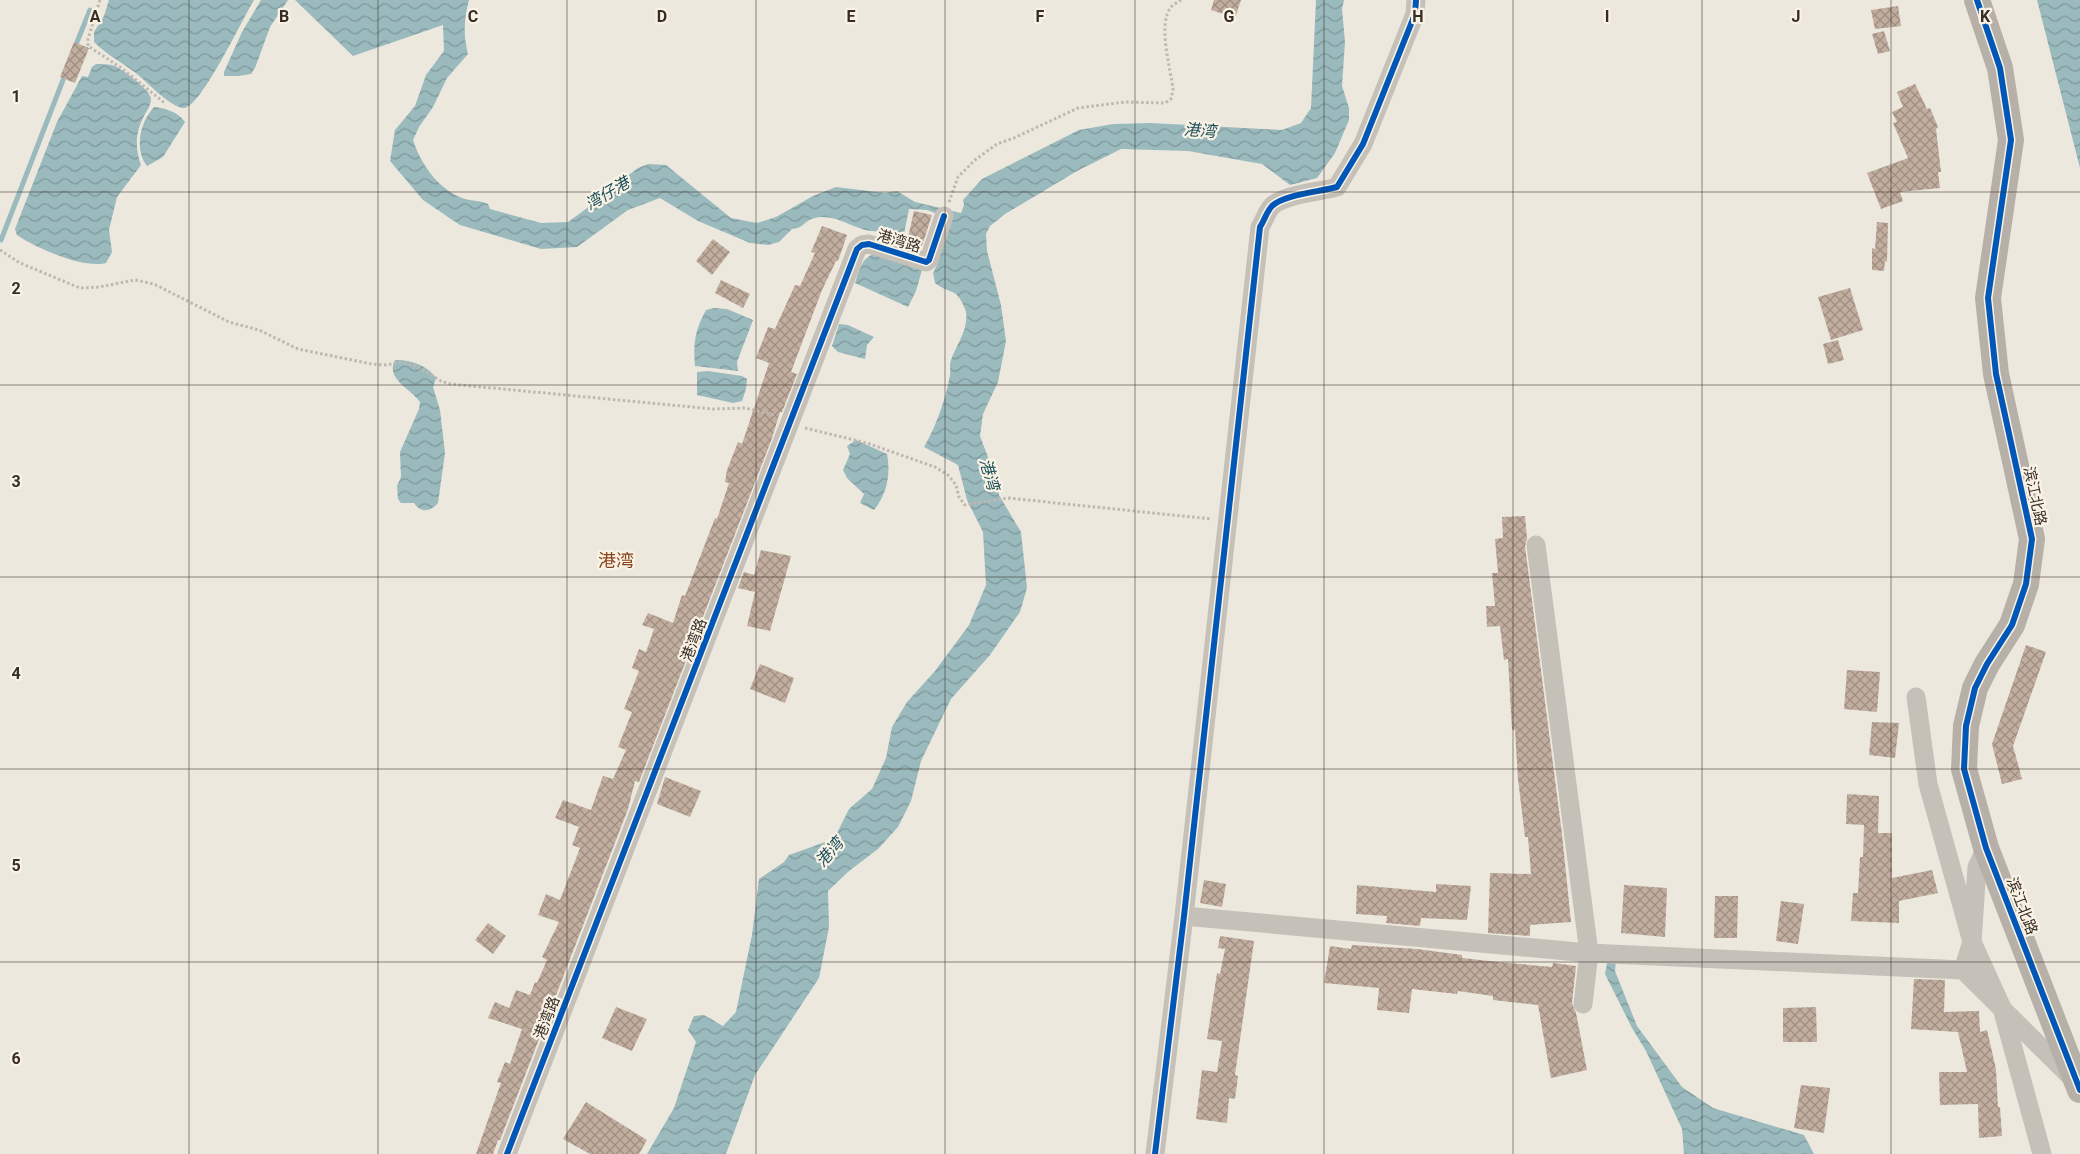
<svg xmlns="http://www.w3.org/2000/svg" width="2080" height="1154" viewBox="0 0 2080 1154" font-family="Roboto,'Noto Sans SC',sans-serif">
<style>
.water{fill:url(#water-waves)}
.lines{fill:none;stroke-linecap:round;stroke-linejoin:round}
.stream{stroke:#9ababe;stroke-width:5}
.building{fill:url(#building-cross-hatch)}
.path{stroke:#beb8b0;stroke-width:3;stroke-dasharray:2.5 2.5;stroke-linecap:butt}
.street{stroke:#c5c0b8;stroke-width:19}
.secondary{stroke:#b6b0a8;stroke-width:26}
.cycleway-casing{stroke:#faf3e5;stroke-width:9}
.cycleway{stroke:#0057b8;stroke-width:6}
.grid{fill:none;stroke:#362d26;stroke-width:1;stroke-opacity:0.55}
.labels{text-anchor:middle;stroke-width:4.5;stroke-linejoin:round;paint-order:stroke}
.street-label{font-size:15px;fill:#362d26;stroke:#faf3e5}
.water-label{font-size:16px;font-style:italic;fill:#194d5a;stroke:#faf3e5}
.quarter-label{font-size:18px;fill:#89431b;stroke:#faf3e5}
.grid-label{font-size:16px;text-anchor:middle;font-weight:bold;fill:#362d26;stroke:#faf3e5;stroke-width:4.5;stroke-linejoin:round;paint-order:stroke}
</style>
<defs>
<pattern id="water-waves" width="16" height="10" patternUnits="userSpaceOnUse" patternTransform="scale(1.25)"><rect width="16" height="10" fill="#9ababe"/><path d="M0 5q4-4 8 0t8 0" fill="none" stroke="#7e989a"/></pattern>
<pattern id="building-cross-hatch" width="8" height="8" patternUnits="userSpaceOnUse" patternTransform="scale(1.25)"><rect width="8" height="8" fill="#c2ae9f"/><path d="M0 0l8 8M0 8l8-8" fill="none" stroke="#9e8e81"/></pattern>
</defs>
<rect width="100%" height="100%" fill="#ede8de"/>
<!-- water -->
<path class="water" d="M109 0H254C243 18 201 107 184 108 171 108 147 82 137 74 123 63 107 55 94 42V32L104 16Z
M261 0H288L270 27 255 68 251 74 238 76H224V72L242 32Z
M295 0H469C464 19 463 35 468 54L447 78 433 107 419 127 413 140C421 164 437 188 462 198 470 201 480 200 488 204L490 209 541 223 568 222 597 201 622 180 638 168 648 164 666 165 731 218 757 223 776 217 813 196 836 187 885 193 897 191 915 202 961 213 964 205 963 200 982 179 1079 130 1113 124 1151 123 1282 130 1301 123 1311 108 1316 0H1344L1342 9 1345 42 1342 86 1349 108V120L1335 153 1317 178 1290 185 1262 164 1188 151 1121 149 1077 171 1005 214 990 226 986 234 987 251 1001 305 1006 341 998 382 983 414 980 436 994 473 999 495 1021 532 1027 588 1020 612 990 655 951 699 921 761 911 801 898 827 878 849 849 871 828 891 829 927 819 978 755 1075 726 1154H647L674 1108 696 1042 688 1030 694 1016 704 1015 723 1026 736 1012 752 935 759 879 784 862 789 855 834 839 849 809 872 789 886 758 892 727 907 702 935 671 969 625 986 585 983 532 967 500 958 465 924 447C936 427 946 398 950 375 951 370 949 365 951 360 956 345 971 326 965 309 956 286 950 295 935 283L933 273 937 265 943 216 927 210 909 209 904 234C891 230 878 233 865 230 848 225 830 212 812 219 803 222 804 228 792 229L779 242 768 245 750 243 698 221 660 198 628 210 577 247 541 249 460 225 423 200 390 161 395 130 415 106 426 75 444 51 443 25 353 56Z
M2037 0H2080V168Z
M96 64C102 64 109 64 115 66 123 70 151 90 151 99 151 105 147 111 144 116 135 133 135 148 141 165L117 197 109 230 112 252 106 263C83 269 36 248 17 235L15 229 57 122 82 76 88 77 92 67Z
M154 107C165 108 178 112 185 122L163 157 147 166C134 149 140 122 154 107Z
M873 254 922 270 916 291 908 307 855 283C859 271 861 259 873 254Z
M714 308 727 309 753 320 737 362 738 371 695 366C693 343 695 330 706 310Z
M839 324 848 325 874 337 867 345 865 359 838 352 832 346Z
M395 360C409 359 429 366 436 378L433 387 440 410 445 453 438 503C431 512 420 513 414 503H401L398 499 397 486 401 477 400 452 419 409 420 402C411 389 385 379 395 360Z
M708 371 742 376 747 379 746 389 742 401 733 403 697 395V372Z
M856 440 887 454C891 474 887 494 874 510L860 503 864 494 847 478 843 470 850 454 847 446Z
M1608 958 1616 960 1615 971 1637 1026 1682 1087 1713 1108 1804 1135 1814 1154H1684L1682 1129 1646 1051 1632 1028 1605 974Z"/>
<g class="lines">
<!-- stream -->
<path class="stream" d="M77 42 90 10
M1 240 63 80"/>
</g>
<!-- building -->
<path class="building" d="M1214 0H1241L1235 18 1211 10Z
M1898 6 1901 26 1875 29 1871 10Z
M1884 31 1890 51 1878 54 1872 34Z
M74 42 89 48 75 83 60 77Z
M1915 84 1927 109 1930 108 1938 127 1936 129 1941 172H1938L1940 188 1900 192 1903 201 1881 209 1867 173 1908 158 1893 123 1897 122 1892 112 1903 107 1897 92Z
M914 211 932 215 922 246 907 242Z
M1877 222 1888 223 1887 262 1885 261 1884 271 1872 270V248L1875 249Z
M822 226 847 235 838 261H836L822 290 791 372 797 374 782 412H780L771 441 639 782 635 781 628 809 500 1140H498L493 1154H476L501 1083 497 1082 505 1062 510 1064 522 1029 488 1018 495 1002 509 1008 516 990 530 995 535 982 537 983 547 960 542 957 559 922 538 915 546 894 560 900 580 848 572 845 579 827 555 818 563 800 591 810 603 776 613 779 626 750 618 747 632 712 624 709 639 671 632 668 639 649 646 652 654 629 642 625 648 613 673 623 682 595 685 596 715 518 717 519 729 483 725 482 727 470 738 442 742 444 769 363 756 358 768 327 775 329 795 285 800 286 815 253 811 252Z
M713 239 730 252 712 275 696 261Z
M721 280 750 294 743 308 715 293Z
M1850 288 1863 330 1831 340 1818 297Z
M1838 340 1844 360 1828 364 1823 344Z
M1525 516 1527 539 1525 546 1562 834 1571 922 1530 925V936L1488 933 1490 873 1531 874 1528 837H1525L1518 779 1515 730H1512L1508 659 1504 660 1500 626 1487 627 1486 606H1495L1492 573H1498L1495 539 1503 538 1502 517Z
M761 550 791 556 770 631 747 626 755 592 738 588 744 572 754 575Z
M2026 645 2046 652 2013 746 2022 779 2002 784 1992 744Z
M760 664 794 678 785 703 750 689Z
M1847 670 1880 672 1877 712 1844 709Z
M1872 722 1899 723 1895 758 1869 755Z
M665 777 701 791 690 817 657 804Z
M1847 794 1879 796 1878 833H1892V878L1932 870 1938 893 1899 901V923L1851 921 1853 893H1858L1860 857H1863L1864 825 1846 824Z
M1204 880 1226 884 1222 907 1200 903Z
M1436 884 1471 886 1467 920 1421 918 1420 926 1386 923 1387 916 1356 914 1357 885 1436 892Z
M1624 885 1667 888 1665 937 1621 933Z
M1715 896H1738L1737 938H1714Z
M1781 901 1804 904 1798 944 1776 941Z
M488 923 506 936 493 954 475 940Z
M1220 936 1254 941 1235 1075 1238 1076 1235 1099 1229 1098 1227 1123 1196 1119 1202 1070 1217 1072 1222 1041 1207 1039 1217 973 1220 974 1225 949 1218 948Z
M1352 945 1417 949 1462 955V958L1498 962 1552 967 1553 963 1576 966 1572 1003 1576 1013 1587 1070 1551 1078 1538 1005 1493 1000V996L1458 991 1457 994 1412 989 1409 1013 1377 1010 1379 988 1324 983 1330 946 1351 949Z
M1914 979 1945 980 1944 1012 1979 1011 1980 1032 1987 1030 1996 1069 1998 1107H2000L2002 1136 1979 1138 1978 1104 1940 1105 1939 1072H1967L1958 1032 1911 1029Z
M616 1007 647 1019 632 1051 602 1038Z
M1816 1007 1817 1042H1783V1008Z
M1801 1085 1830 1088 1824 1133 1794 1128Z
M586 1102 647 1140 639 1154H590L563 1139Z"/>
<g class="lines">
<!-- path -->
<path class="path" d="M100 0 88 39V46L120 67 166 104
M949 202 958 177 975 160 997 144 1014 138 1078 108 1125 102 1165 103 1171 99 1173 90C1171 69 1157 24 1171 7 1174 4 1178 2 1181 0
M0 250 20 263 80 288 99 287 135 280 154 284 229 322 259 330 298 349 372 364 387 365 400 362 416 366 441 381 450 384 713 409 745 408 775 415
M805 428 867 443 935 467 948 475 956 485 959 497 965 505 1008 498 1211 519"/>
<!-- street -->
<path class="street" d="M1536 545 1589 953 1583 1004
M1916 697 1928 784 1972 942 2002 1008 2042 1154
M1184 916 1589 953 1963 970 1972 942 1977 867 1986 848
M1963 970 2072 1078
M507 1154 857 249 862 245 869 244 926 262 929 260 944 216
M1155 1154 1184 916 1260 227C1264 221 1267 211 1272 206 1285 194 1320 192 1337 187L1363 144 1415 14 1416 0"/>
<!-- secondary -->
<path class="secondary" d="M1977 0 2000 68 2011 140 1988 298 1996 374 2032 539 2026 584 2012 625 1987 664 1975 688 1966 726 1964 769 1986 848 2080 1090"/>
<!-- cycleway casing -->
<g class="cycleway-casing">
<path id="cycleway" d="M1977 0 2000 68 2011 140 1988 298 1996 374 2032 539 2026 584 2012 625 1987 664 1975 688 1966 726 1964 769 1986 848 2080 1090
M507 1154 857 249 862 245 869 244 926 262 929 260 944 216
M1155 1154 1184 916 1260 227C1264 221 1267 211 1272 206 1285 194 1320 192 1337 187L1363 144 1415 14 1416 0"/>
</g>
<!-- cycleway -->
<use href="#cycleway" class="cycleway"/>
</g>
<!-- grid -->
<path class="grid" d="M189 0V1154M378 0V1154M567 0V1154M756 0V1154M945 0V1154M1135 0V1154M1324 0V1154M1513 0V1154M1702 0V1154M1891 0V1154M0 192H2080M0 385H2080M0 577H2080M0 769H2080M0 962H2080"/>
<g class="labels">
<!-- street labels -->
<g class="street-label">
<text transform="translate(899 241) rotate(17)" y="5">港湾路</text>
<text transform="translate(2035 496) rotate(78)" y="5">滨江北路</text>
<text transform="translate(694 640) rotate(-69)" y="5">港湾路</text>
<text transform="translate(2022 906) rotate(69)" y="5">滨江北路</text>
<text transform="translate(547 1018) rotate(-69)" y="5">港湾路</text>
</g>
<!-- water labels -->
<g class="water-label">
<text transform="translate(1200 130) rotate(4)" y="6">港湾</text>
<text transform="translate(607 193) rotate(-31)" y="6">湾仔港</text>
<text transform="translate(990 474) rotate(74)" y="6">港湾</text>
<text transform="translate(829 852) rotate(-49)" y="6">港湾</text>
</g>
<!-- quarter labels -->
<g class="quarter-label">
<text x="616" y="567">港湾</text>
</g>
</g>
<g class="grid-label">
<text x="95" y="22">A</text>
<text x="284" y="22">B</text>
<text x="473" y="22">C</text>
<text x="662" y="22">D</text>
<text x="851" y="22">E</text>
<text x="1040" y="22">F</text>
<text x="1229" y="22">G</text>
<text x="1418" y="22">H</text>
<text x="1607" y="22">I</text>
<text x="1796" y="22">J</text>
<text x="1985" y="22">K</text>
<text x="16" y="102">1</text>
<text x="16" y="294">2</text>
<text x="16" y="487">3</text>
<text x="16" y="679">4</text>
<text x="16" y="871">5</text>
<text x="16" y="1064">6</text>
</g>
</svg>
